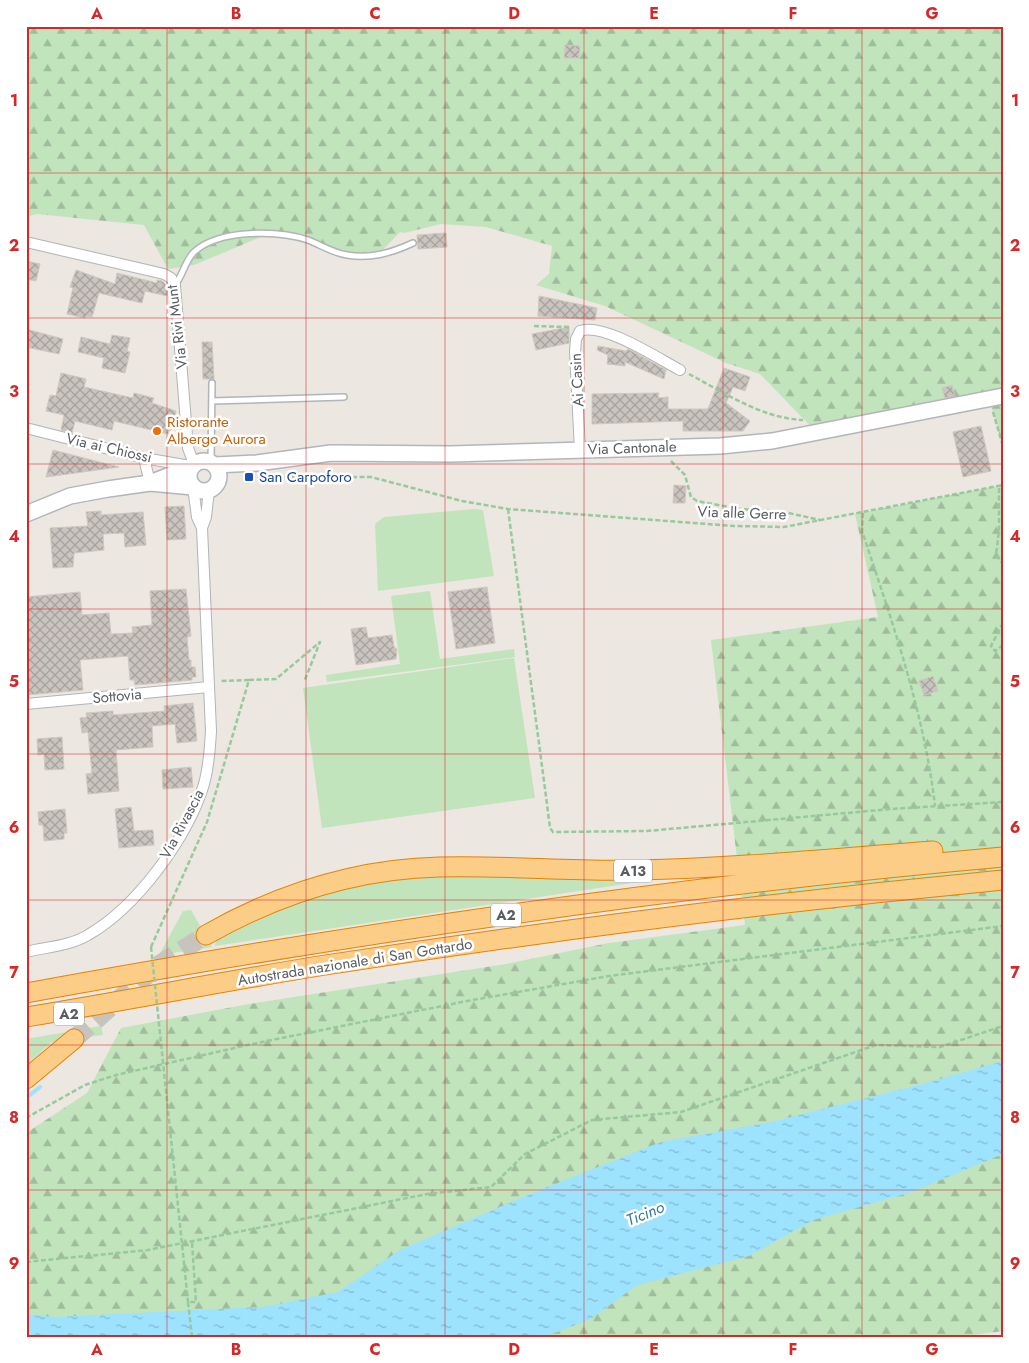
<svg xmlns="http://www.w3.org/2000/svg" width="1029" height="1363" viewBox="0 0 1029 1363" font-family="Jost,sans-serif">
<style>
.green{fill:#c1e4bc}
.forest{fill:url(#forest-firs)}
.water{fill:url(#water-ripples)}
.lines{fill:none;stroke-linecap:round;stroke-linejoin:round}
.stream{stroke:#9de2fe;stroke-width:4}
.building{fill:url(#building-cross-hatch);stroke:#d0c8be}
.highway-tunnel{stroke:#c7c4c0;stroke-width:19;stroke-dasharray:19 9;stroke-linecap:butt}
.lane-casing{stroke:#b1b4b8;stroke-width:8}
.street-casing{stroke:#b1b4b8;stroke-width:12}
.secondary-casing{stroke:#b2b6bb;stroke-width:18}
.highway-casing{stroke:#e98002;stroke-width:21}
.path{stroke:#98c99e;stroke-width:2.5;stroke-dasharray:5 2.5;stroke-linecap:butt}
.lane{stroke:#fff;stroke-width:5}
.street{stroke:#fff;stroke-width:10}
.secondary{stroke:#fff;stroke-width:15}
.highway{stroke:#fccd87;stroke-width:19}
.path-bridge{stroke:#98c99e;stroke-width:2.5;stroke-dasharray:5 2.5;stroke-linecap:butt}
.grid{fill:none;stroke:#d62828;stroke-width:1;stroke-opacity:0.55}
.food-dot{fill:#e8710a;stroke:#fff;stroke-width:2}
.transit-dot{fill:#1a4fb4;stroke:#fff;stroke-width:2}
.labels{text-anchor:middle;stroke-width:5;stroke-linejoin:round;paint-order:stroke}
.shield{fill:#fff;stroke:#8b8e90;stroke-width:1}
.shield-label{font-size:14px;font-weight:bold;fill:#595d61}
.street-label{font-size:15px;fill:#595d61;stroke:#fff}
.food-label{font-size:15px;fill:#c56008;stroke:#fff;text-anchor:start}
.transit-label{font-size:15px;fill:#164399;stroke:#fff;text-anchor:start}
.water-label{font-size:16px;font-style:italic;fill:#37779d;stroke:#fff}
.neatline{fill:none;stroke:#d62828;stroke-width:2}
.grid-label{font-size:16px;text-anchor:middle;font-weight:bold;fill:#d62828}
</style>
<defs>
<pattern id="forest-firs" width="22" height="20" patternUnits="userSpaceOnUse" patternTransform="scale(1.25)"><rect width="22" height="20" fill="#c1e4bc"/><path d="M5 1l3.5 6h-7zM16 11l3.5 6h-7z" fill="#a0bc9c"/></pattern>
<pattern id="water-ripples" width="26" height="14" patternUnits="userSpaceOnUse" patternTransform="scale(1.25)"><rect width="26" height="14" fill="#9de2fe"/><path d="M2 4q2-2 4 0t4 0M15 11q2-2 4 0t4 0" fill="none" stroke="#83bad1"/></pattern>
<pattern id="building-cross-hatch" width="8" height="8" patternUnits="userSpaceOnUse" patternTransform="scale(1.25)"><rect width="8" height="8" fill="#c9c4be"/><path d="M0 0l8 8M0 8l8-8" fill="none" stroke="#a6a29e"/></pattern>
</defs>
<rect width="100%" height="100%" fill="#ece7e0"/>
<!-- green -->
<path class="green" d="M474 509 483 510 494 576 378 591 375 524 384 517Z
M430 591 440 659 514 649 515 657 327 682 326 675 400 664 391 596Z
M514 658 535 798 322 828 303 688Z
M410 873 652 877V880L215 946C217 911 377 881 410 873Z
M191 910 212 947 159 955 183 911Z
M101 1026 103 1035 52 1042 26 1065 29 1049 26 1048V1039Z"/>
<!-- forest -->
<path class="forest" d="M26 26H1003V446L989 399 818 434 760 374 726 363 605 306 536 285 549 274 552 246 486 227 441 224 404 233 400 232 377 256H342L312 239 273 232 194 265 168 269 144 225 37 214 26 217Z
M1003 485V1331L958 1337H26V1133L87 1093 121 1028 249 1004 506 964 609 943 745 925 711 640 878 617 855 514Z"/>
<!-- water -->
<path class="water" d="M1003 1061V1154L912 1192 814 1220 749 1256 637 1285 591 1319 544 1337H26V1314L55 1317 263 1307 338 1292 400 1250 530 1194 661 1142 771 1122 922 1084Z"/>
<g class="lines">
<!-- stream -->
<path class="stream" d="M26 1098 40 1087"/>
</g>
<!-- building -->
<path class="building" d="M565 45 580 46 579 58H564Z
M446 233 447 247 418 249 417 235Z
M26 261 40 264 36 281 26 279Z
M76 270 115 284 117 273 157 283V280L162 281 168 287 167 296 145 291 142 303 99 293 92 317 86 316 85 318 67 314 73 288 70 287Z
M539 296 597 308 595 320 538 316Z
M569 327V343L536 350 532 334Z
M26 329 63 339 59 354 26 347Z
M112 335 130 338 127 351 130 352 125 373 102 368 104 358 78 352 81 337 110 344Z
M202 342H212L214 379H203Z
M598 346 626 351 628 349 666 370 664 379 625 362V366L607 364 608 355 597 350Z
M724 368 750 377 745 391 733 387 726 403 750 421 743 431H683V421L592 424V394L659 393 658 398 668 397V409H708Z
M61 373 86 379 84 387 133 398 134 393 154 398 152 403 176 411 171 430H169L168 434 114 421 112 430 75 421 72 433 61 430 64 415 46 411 50 395 56 396Z
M952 385 955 396 945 398 942 388Z
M981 426 991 471 963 477 953 432Z
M53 450 80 457 119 467 46 477Z
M674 485 686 486 685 503H673Z
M184 506 186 539 167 540 165 507Z
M101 511V515L143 512 146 545 125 547 124 533 103 534 104 550 74 553 73 567 53 568 50 528 88 526 86 512Z
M487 587 495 643 456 649 448 592Z
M186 589 191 636 187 637 189 660H191V667H195L196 677H192V680L135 685 134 680H130L128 656 80 660 83 690 26 695V597L80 592 82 615 109 613 111 634 133 633 132 627 152 625 150 591Z
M366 627 368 638 392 635 394 647 397 649 396 659 356 665 351 629Z
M933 676 938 691 924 695 919 681Z
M193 703 197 741 177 743 175 724 152 726 153 747 116 750 119 791 88 794 86 774 92 773 88 732 82 733 80 718 87 717 86 713 113 711V715L165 711 164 706Z
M62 737 64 769 45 770 44 754 38 755 37 739Z
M191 767 193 787 163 789 162 770Z
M131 807 134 831 153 830 154 845 119 848 115 809Z
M65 809 67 833H64V839L44 841 43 825H39L38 812Z"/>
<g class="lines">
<!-- highway-tunnel -->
<path class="highway-tunnel" d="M74 1039 157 966 206 935"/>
<!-- lane casing -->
<g class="lane-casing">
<path id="lane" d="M175 285C183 275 185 261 194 252 219 229 278 230 308 240 321 245 333 253 347 255 371 259 391 253 413 243
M212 401 344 397
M211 462 212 383"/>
</g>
<!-- street casing -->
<g class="street-casing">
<path id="street" d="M26 242 164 274 171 278 175 285 188 448 194 464
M26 428 144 458 190 466
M580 450 575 352 576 339 580 331C603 322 659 359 680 370
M144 458 150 483
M202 528 206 517 209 490
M26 704 209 687
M26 952C46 947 70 946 88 935 137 907 188 837 204 784 209 766 210 749 211 731L202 528 197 517 193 487"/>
</g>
<!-- secondary casing -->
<g class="secondary-casing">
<path id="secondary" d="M189 476a15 15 0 1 1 30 0a15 15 0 1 1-30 0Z
M215 465 257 463 331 453 451 454 720 446 772 441 1003 396
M150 483 191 467
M26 514 70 496 108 489 150 483 193 487"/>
</g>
<!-- highway casing -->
<g class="highway-casing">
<path id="highway" d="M206 935C278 894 356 869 439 867 506 865 573 872 639 870 737 868 836 858 933 851
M26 993C350 934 675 886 1003 857
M26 1017C124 1001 221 982 319 966 546 931 774 902 1003 880
M26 1079 74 1039"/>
</g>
<!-- path -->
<path class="path" d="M534 326 569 327
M689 374C725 393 761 418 803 420
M993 412 1003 446
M671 461 685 475 691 497 697 501 740 509 784 512 820 520
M262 477H371L462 501 508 509 734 526 784 527 1003 485
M999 488V530L996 555 1003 564
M508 509 547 804 550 828 553 832 647 831 891 809 1003 802
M863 513 862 531C892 621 924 712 935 806
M1003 623 991 646 995 651 1003 645
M249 680 276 679 320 642 304 682
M151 947 207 822 249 680 220 681
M26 1118 85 1085 116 1075 252 1044 467 1001 609 976 1003 926
M26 1262 148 1250 427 1194 491 1187 525 1154 592 1120 681 1112 876 1045 940 1047 1003 1026
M192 1337 188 1302H196L192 1242"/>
<!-- lane -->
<use href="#lane" class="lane"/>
<!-- street -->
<use href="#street" class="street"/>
<!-- secondary -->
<use href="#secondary" class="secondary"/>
<!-- highway -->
<use href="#highway" class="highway"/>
<!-- path-bridge -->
<path class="path-bridge" d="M151 947 188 1302"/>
</g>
<!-- grid -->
<path class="grid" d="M167 26V1337M306 26V1337M445 26V1337M584 26V1337M723 26V1337M862 26V1337M26 173H1003M26 318H1003M26 464H1003M26 609H1003M26 754H1003M26 900H1003M26 1045H1003M26 1190H1003"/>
<!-- markers -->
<circle class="food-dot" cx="157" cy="431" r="5"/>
<rect class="transit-dot" x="244" y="472" width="10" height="10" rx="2.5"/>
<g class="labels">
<!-- shield labels -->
<g class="shield">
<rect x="614" y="859.5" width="38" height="23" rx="4"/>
<rect x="491" y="903.5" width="30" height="23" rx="4"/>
<rect x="54" y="1002.5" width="30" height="23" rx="4"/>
</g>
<g class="shield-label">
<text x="633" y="876">A13</text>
<text x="506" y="920">A2</text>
<text x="69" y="1019">A2</text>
</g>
<!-- street labels -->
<g class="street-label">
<text transform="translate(177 327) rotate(-97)" y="5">Via Rivi Munt</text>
<text transform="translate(577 380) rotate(-93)" y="5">Ai Casin</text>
<text transform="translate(109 448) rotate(13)" y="5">Via ai Chiossi</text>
<text transform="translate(632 448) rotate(-2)" y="5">Via Cantonale</text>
<text transform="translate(742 513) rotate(2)" y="5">Via alle Gerre</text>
<text transform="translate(117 696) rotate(-5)" y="5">Sottovia</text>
<text transform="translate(182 824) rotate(-62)" y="5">Via Rivascia</text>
<text transform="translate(355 962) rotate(-9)" y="5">Autostrada nazionale di San Gottardo</text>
</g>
<!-- food labels -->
<g class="food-label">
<text x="167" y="427">Ristorante<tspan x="167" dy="17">Albergo Aurora</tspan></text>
</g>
<!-- transit labels -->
<g class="transit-label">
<text x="259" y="482">San Carpoforo</text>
</g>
<!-- water labels -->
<g class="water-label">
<text transform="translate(645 1213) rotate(-22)" y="6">Ticino</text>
</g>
</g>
<!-- border -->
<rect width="1029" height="1363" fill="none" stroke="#ffffff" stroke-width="55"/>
<rect x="28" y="28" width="974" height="1308" class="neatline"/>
<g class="grid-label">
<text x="97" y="19">A</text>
<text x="236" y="19">B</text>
<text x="375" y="19">C</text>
<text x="514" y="19">D</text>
<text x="654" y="19">E</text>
<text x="793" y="19">F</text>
<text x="932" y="19">G</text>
<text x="14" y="106">1</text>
<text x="1015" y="106">1</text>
<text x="14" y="251">2</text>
<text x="1015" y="251">2</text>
<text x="14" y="397">3</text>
<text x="1015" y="397">3</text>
<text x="14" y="542">4</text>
<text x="1015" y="542">4</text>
<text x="14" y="687">5</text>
<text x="1015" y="687">5</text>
<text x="14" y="833">6</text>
<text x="1015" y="833">6</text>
<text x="14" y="978">7</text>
<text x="1015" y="978">7</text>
<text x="14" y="1123">8</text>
<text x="1015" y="1123">8</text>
<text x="14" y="1269">9</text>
<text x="1015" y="1269">9</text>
<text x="97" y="1355">A</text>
<text x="236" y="1355">B</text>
<text x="375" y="1355">C</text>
<text x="514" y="1355">D</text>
<text x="654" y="1355">E</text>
<text x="793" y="1355">F</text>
<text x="932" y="1355">G</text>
</g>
</svg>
